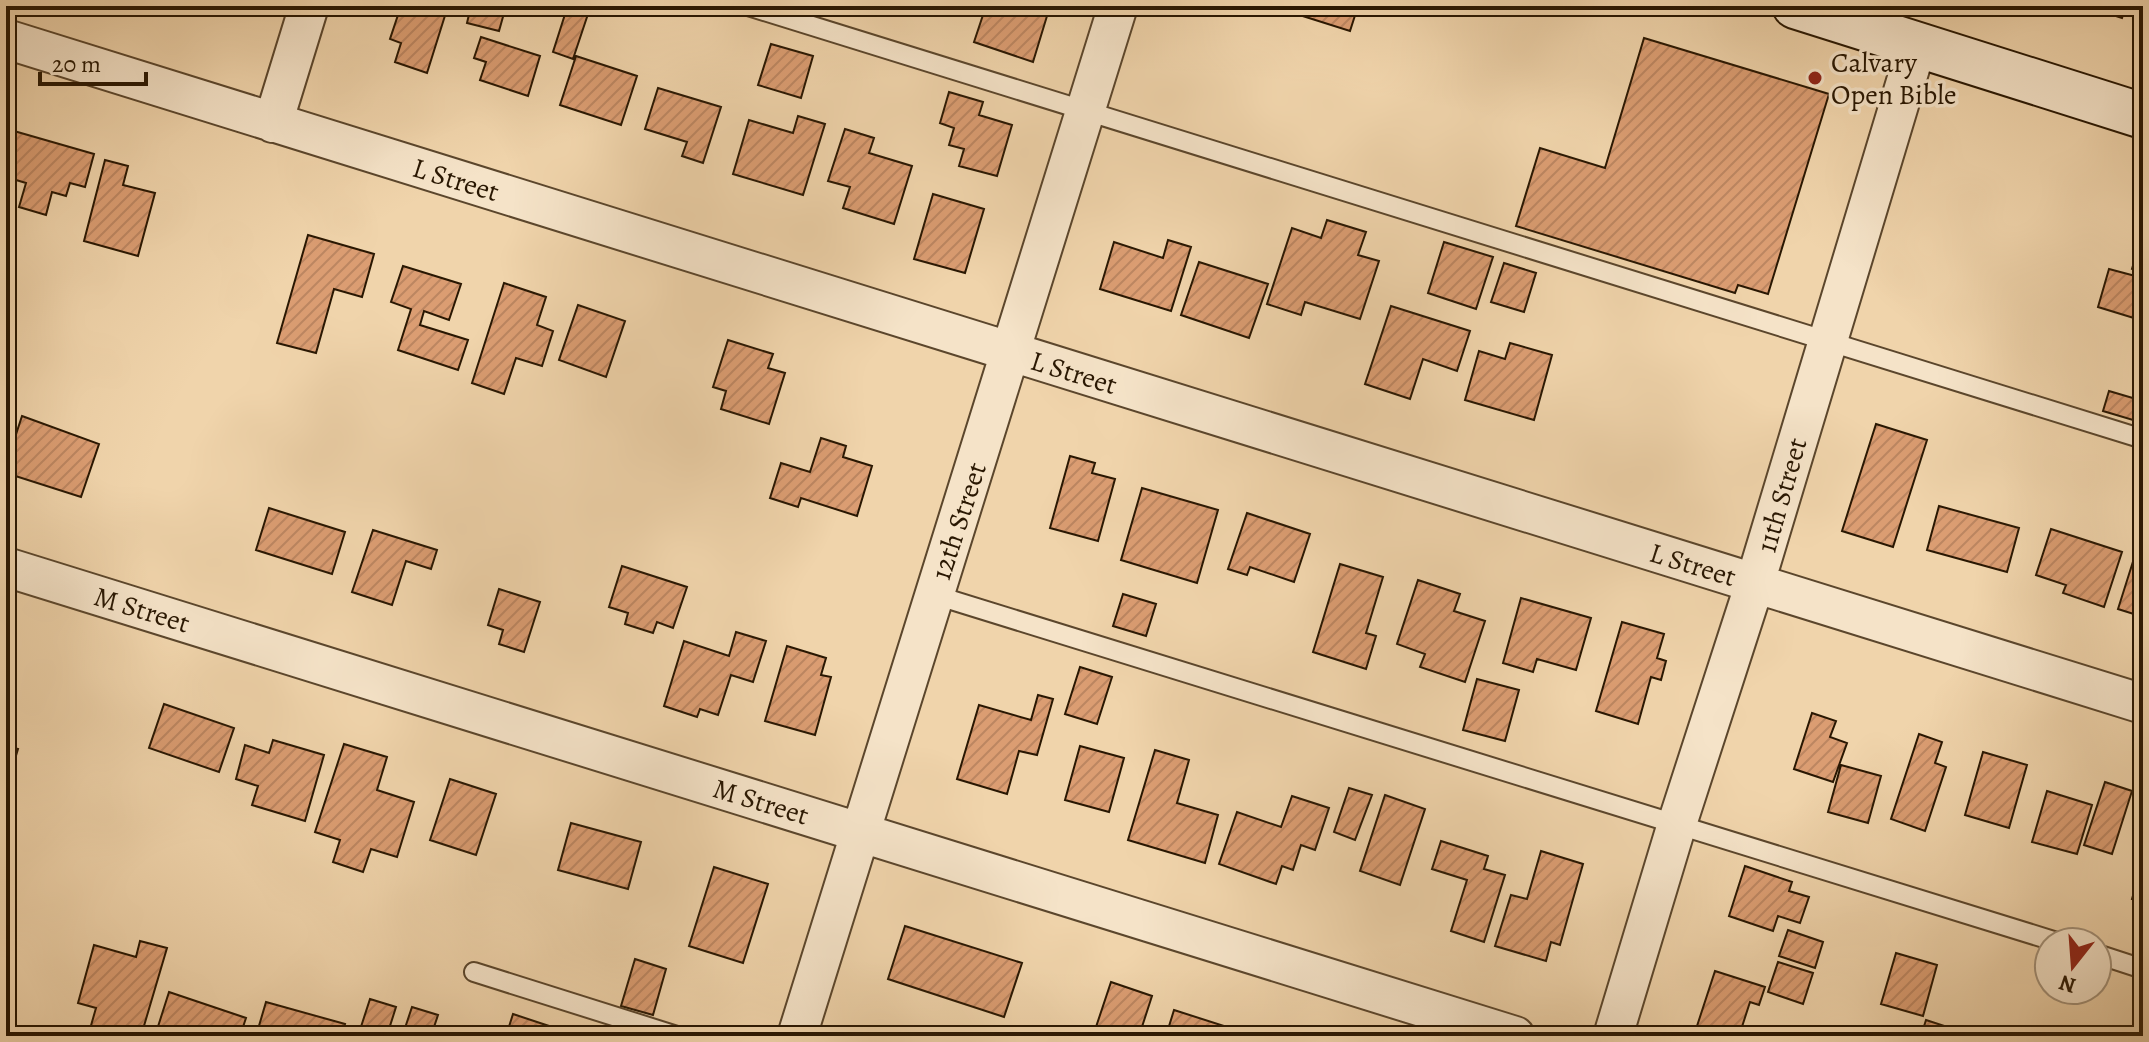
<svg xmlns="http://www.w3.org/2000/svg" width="2149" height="1042" viewBox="0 0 2149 1042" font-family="Alegreya,serif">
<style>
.building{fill:url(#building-hatch);stroke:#291702;stroke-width:2}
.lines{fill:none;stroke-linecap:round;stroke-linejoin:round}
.lane-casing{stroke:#5b462c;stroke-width:22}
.street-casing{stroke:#5b462c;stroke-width:42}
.secondary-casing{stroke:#291702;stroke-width:48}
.lane{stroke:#f5e3c8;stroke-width:18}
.street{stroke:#f5e3c8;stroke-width:38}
.secondary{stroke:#f5e3c8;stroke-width:44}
.poi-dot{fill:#8f2418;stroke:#f5e3c8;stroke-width:3}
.labels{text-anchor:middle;stroke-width:7;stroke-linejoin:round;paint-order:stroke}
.poi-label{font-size:28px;fill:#291702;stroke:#f5e3c8;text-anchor:start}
.street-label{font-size:28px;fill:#291702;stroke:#f5e3c8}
</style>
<defs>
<pattern id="building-hatch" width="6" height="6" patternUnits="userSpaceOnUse" patternTransform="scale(2)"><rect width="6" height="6" fill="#db9d72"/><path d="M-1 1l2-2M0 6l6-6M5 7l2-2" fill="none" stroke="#bc8661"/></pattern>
</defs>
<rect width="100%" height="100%" fill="#f0d4ab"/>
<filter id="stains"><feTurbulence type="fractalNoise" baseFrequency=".0025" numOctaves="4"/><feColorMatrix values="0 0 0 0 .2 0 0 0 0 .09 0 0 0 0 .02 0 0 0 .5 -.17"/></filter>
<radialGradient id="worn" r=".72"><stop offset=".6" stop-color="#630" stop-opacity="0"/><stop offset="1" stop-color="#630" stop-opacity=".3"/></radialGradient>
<!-- building -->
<path class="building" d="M401 6H448L427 73 395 62 401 43 390 39Z
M471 6H506L499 31 467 23Z
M986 6H1032L1031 11 1047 16 1033 62 974 42Z
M1271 6H1358L1350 31Z
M2085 6H2126L2122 18Z
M567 8 588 14 573 59 553 52Z
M481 37 540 56 528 96 480 80 486 62 474 58Z
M1644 38 1829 94 1768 294 1738 285 1735 293 1516 226 1540 148 1605 168Z
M771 44 813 56 801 98 758 85Z
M576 56 637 76 621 125 560 105Z
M658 88 721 107 703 163 682 156 687 142 645 129Z
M949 92 983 102 979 115 1012 125 997 176 959 166 964 149 949 145 954 128 940 123Z
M798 116 825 124 803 195 733 174 749 120 793 133Z
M845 129 874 138 869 153 912 166 894 224 843 208 850 187 828 181Z
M14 131 94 154 85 187 70 183 66 196 52 192 46 215 19 207 26 183 6 177V161Z
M105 160 128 166 123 185 155 193 138 256 84 241Z
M933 194 984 209 965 273 914 259Z
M1327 220 1366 232 1358 255 1379 261 1360 319 1305 302 1301 315 1267 304 1292 228 1321 238Z
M2143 233V273L2132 269Z
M308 235 374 254 362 297 334 289 316 353 277 343Z
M1168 240 1191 247 1171 311 1100 289 1114 242 1163 258Z
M1444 242 1493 257 1476 309 1428 293Z
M1199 262 1268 284 1249 338 1181 315Z
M1504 263 1536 273 1524 312 1491 302Z
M403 266 461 284 449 320 424 311 420 325 468 340 458 370 398 350 411 309 391 302Z
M2109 269 2143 278V299L2137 319 2098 307Z
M504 283 546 297 537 325 553 331 542 366 516 358 504 394 472 383Z
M578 305 625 321 606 377 559 360Z
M1391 306 1470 331 1457 371 1423 359 1410 399 1365 384Z
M728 340 773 354 768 368 785 373 769 424 721 409 726 391 713 387Z
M1510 343 1552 355 1534 420 1465 400 1479 351 1505 359Z
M2109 391 2143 401V423L2103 411Z
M22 416 99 444 81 497 6 473V465Z
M1876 424 1927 440 1893 547 1842 531Z
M821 438 846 446 843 457 872 466 857 516 801 498 798 507 770 498 781 463 810 472Z
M1070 456 1095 463 1092 473 1115 479 1098 541 1050 528Z
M1142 488 1218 510 1197 583 1121 560Z
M1939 506 2019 528 2007 572 1927 550Z
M269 508 345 532 332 574 256 550Z
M1247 513 1310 534 1294 582 1250 567 1247 575 1228 569Z
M2051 529 2122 552 2104 607 2063 593 2066 585 2036 575Z
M373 530 437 550 431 569 406 561 392 605 352 592Z
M2136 552 2143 555V617L2118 609Z
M1340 564 1383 577 1366 633 1376 636 1366 669 1313 652Z
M622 566 687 587 673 628 657 622 653 633 625 624 628 613 609 607Z
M1418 580 1460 594 1454 611 1485 621 1465 682 1420 667 1425 654 1397 644Z
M499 589 540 602 524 652 499 644 503 630 488 625Z
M1123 594 1156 604 1146 636 1113 626Z
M1521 598 1591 618 1576 670 1537 659 1533 672 1503 663Z
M1622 622 1664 634 1657 658 1666 661 1661 680 1651 677 1638 724 1596 711Z
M736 632 766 641 753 682 731 675 718 715 700 709 697 717 664 706 684 641 729 656Z
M787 646 826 658 821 675 831 677 815 735 765 721Z
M1080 667 1112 677 1097 724 1065 714Z
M1477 679 1519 690 1505 741 1463 730Z
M1038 695 1053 699 1037 755 1019 751 1007 794 957 779 979 705 1031 720Z
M164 704 234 728 219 772 149 748Z
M1812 713 1836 721 1830 737 1847 743 1833 782 1794 769Z
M1919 734 1942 742 1935 763 1946 767 1925 831 1891 819Z
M273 740 324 755 305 821 252 805 258 786 236 779 245 745 269 753Z
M344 744 387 757 377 790 414 802 397 857 371 849 363 872 333 862 340 840 315 832Z
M6 746 18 749 6 789Z
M1080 746 1124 758 1109 812 1065 800Z
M1155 750 1189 760 1177 803 1218 815 1205 863 1128 840Z
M1983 752 2027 765 2009 828 1965 815Z
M1841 765 1881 776 1868 823 1828 812Z
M450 779 496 794 476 855 430 840Z
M2105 782 2132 791 2112 854 2084 845Z
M1349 788 1372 795 1355 840 1334 832Z
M2047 791 2092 805 2077 854 2032 842Z
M1385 795 1425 809 1400 885 1360 871Z
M1292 796 1329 808 1315 850 1301 845 1293 870 1282 866 1276 884 1219 864 1237 812 1281 827Z
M571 823 641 842 628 889 558 870Z
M1441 841 1488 856 1484 869 1505 875 1484 942 1451 931 1467 880 1432 869Z
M1541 851 1583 864 1560 945 1551 942 1546 961 1495 946 1511 895 1527 899Z
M2143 861V902L2132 899Z
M1745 866 1792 882 1789 891 1809 897 1800 923 1778 916 1773 931 1729 916Z
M714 867 768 884 743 963 689 946Z
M905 926 1022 963 1004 1017 888 979Z
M1788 930 1823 942 1815 968 1779 956Z
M140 941 167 948 141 1036H115L90 1029 96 1008 78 1003 94 945 136 957Z
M1896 953 1937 965 1923 1016 1881 1004Z
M635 959 666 969 653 1015 621 1006Z
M1778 962 1813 973 1803 1004 1768 992Z
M1715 971 1765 987 1759 1005 1750 1002 1739 1036H1727L1697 1026Z
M1111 982 1152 996 1139 1036H1093Z
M169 992 246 1018 240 1036H155Z
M370 999 396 1007 390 1026 404 1031 412 1007 438 1015 431 1036H358Z
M266 1002 345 1024 341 1036H256Z
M1174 1010 1252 1035 1251 1036H1166Z
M513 1014 549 1026 546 1036H506Z
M1926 1020 1960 1031 1958 1036H1921Z"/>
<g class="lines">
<!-- lane casing -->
<g class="lane-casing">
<path id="lane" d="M748 6 2143 439
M935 595 2057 942
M2097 954 2143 969
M474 972 677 1036"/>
</g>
<!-- street casing -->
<g class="street-casing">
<path id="street" d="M6 39 2143 704
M273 123 309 6
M6 567 1515 1036
M797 1036 1118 6
M1613 1036 1677 824 1755 583 1917 45"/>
</g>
<!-- secondary casing -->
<g class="secondary-casing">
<path id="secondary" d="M1795 6 2143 116"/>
</g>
<!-- lane -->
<use href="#lane" class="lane"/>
<!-- street -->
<use href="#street" class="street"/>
<!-- secondary -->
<use href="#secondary" class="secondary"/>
</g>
<!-- markers -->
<circle class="poi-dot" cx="1815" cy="78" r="8"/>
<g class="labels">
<!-- poi labels -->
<g class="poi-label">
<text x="1831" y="72">Calvary<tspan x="1831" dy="32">Open Bible</tspan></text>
</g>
<!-- street labels -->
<g class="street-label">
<text transform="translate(456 179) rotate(17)" y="10">L Street</text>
<text transform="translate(1074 372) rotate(17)" y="10">L Street</text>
<text transform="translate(1781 495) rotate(-74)" y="10">11th Street</text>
<text transform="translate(958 521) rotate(-72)" y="10">12th Street</text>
<text transform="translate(1693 564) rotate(17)" y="10">L Street</text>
<text transform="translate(142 609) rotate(17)" y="10">M Street</text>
<text transform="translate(761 801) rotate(17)" y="10">M Street</text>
</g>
</g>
<!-- margin -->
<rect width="2149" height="1042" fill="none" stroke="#f0d4ab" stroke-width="32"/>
<rect x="8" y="8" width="2133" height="1026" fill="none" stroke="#291702" stroke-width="4"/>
<rect x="16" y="16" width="2117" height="1010" fill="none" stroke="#291702" stroke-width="2"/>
<!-- north arrow -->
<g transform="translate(2073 966) rotate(197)"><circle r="38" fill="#f5e3c8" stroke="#a39179" stroke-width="2"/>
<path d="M0-6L14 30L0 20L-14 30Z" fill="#8f2418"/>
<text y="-12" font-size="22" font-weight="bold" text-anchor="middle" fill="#291702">N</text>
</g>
<!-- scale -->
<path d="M40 72v12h106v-12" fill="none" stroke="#291702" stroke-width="4"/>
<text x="52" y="72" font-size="24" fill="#291702" stroke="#f5e3c8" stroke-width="6" paint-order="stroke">20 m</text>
<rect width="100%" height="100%" filter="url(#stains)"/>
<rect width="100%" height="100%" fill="url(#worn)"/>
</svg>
